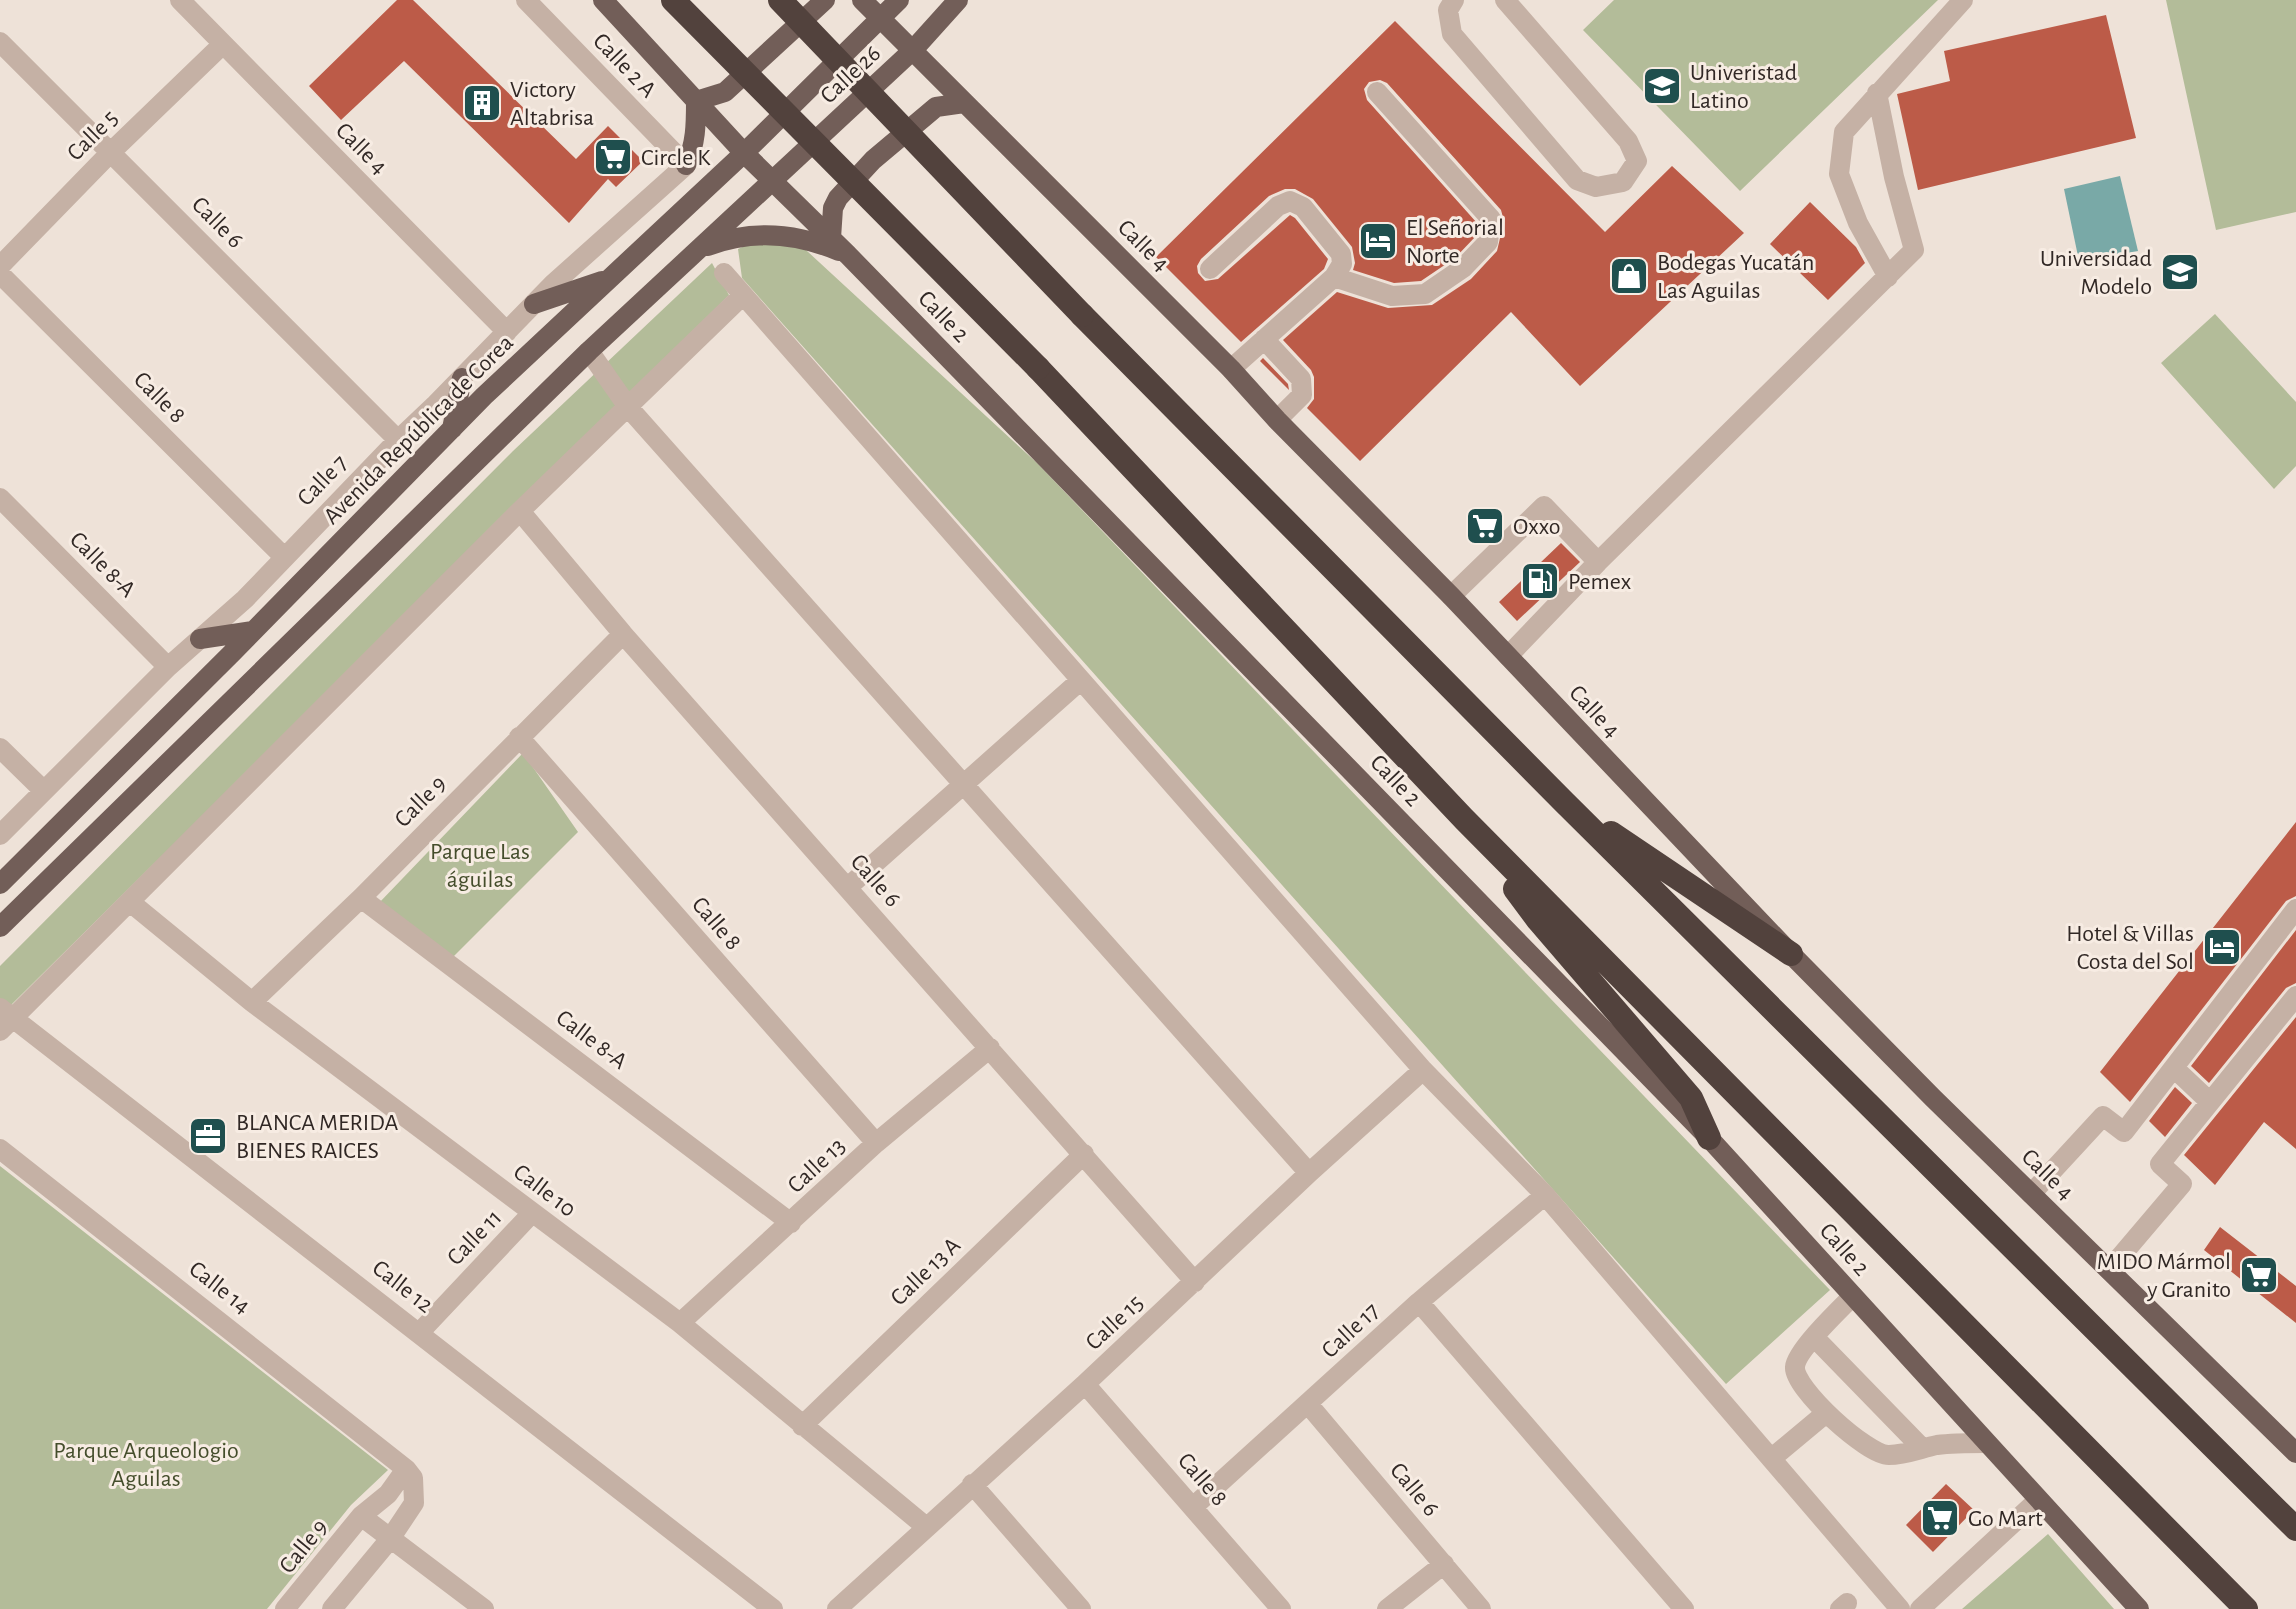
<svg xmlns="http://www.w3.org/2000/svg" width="2296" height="1609" viewBox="0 0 2296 1609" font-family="'Alegreya Sans',sans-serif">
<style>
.green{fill:#b3bc99}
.water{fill:#79a9a7}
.building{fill:#bc5b48}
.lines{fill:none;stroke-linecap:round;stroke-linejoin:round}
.minor{stroke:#c5b1a5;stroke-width:20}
.major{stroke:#725e58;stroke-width:20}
.highway{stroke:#52423d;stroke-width:24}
.highway-bridge{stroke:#52423d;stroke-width:24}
.labels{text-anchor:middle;stroke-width:6;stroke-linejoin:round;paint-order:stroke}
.street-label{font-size:24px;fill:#312825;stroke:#f7ece3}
.poi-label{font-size:24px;fill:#312825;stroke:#f7ece3;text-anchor:start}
.park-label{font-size:24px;fill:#444d2b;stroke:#f7ece3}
</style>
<rect width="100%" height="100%" fill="#eee2d8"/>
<!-- green -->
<path class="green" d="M1614 0H1938L1740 191 1583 30Z
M2166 0H2296V212L2216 230Z
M765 237 794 239 1037 463 1830 1290 1726 1384 742 278 738 249Z
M712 263 729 295 11 1005 0 999V966L513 451Z
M2215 314 2296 402V466L2274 489 2161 363Z
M523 753 578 832 449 961 378 904Z
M0 1166 388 1470 351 1505 267 1609H0Z
M2048 1534 2114 1609H1962Z"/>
<!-- water -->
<path class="water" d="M2120 176 2138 251 2079 261 2064 189Z"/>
<!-- building -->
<path class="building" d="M397 0H413L576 159 608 126 643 161 616 187 608 179 569 223 404 61 341 120 309 86Z
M2106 15 2136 138 1918 190 1897 94 1950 81 1944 51Z
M1395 21 1605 232 1672 166 1744 233 1580 386 1511 312 1360 461 1307 408 1314 399V377L1311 370 1283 340 1337 292 1388 308 1432 305 1471 279 1497 251 1504 221 1501 210 1387 83 1380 80 1369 82 1364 89 1367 100 1477 223 1476 236 1455 258 1421 281 1394 283 1353 270 1355 263 1352 247 1313 199 1295 189H1285L1269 196 1201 259 1197 266 1198 273 1205 281 1218 279 1290 215 1295 218 1328 259 1324 269 1241 342 1156 257Z
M1810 202 1856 247 1865 263 1828 300 1770 244Z
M1263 358 1288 384 1289 390 1260 361Z
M1561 543 1580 562 1517 621 1499 602Z
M2296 822V896L2286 901 2130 1102 2100 1072Z
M2296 930V983L2286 988 2209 1083 2191 1066Z
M2296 1017V1149L2264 1122 2215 1185 2184 1155Z
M2175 1087 2192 1103 2165 1137 2149 1121Z
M2220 1227 2296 1286V1323L2204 1250Z
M1946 1484 1974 1510 1933 1552 1906 1525Z"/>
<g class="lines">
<!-- minor -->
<path class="minor" d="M180 0 507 332
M1454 0 1448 10 1452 34 1577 180 1596 187 1623 182 1637 161 1628 141 1505 0
M0 42 398 440
M0 266 111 152 223 44
M1210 269 1278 206 1290 201 1303 207 1341 254 1342 264 1334 277
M724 273 1423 1070 1545 1195 1900 1609
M0 274 284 557
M1888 277 1858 223 1839 174 1844 132 1963 0
M1264 339 1301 379 1302 395 1277 420
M589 351 628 407 1309 1173
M1231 369 1334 277 1392 296 1425 294 1463 268 1488 242 1491 219 1377 92
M0 498 168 667
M520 511 623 634 1195 1282
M1451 596 1544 506 1598 562
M1508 656 1598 562 1914 250 1894 177 1877 93
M519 737 876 1143
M0 748 44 791
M0 835 168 667 245 599 398 440 436 404 553 284 686 165 526 0
M848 887 1081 680
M361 898 791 1223
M130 902 252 1002 680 1323 925 1526
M252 1002 361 898 623 634
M0 1008 773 1609
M0 1031 520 511 743 295
M2174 1068 2210 1102
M0 1149 406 1469 413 1478 414 1503 390 1539 332 1609
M2031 1194 2103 1116 2124 1132 2296 909
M2109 1270 2182 1184 2160 1164 2296 996
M1853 1296C1840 1309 1796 1351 1795 1367 1793 1388 1868 1456 1889 1455 1905 1455 1922 1448 1937 1445 1953 1443 1970 1443 1986 1443
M1419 1302 1684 1609
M680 1323 876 1143 990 1048
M420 1332 532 1213
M1814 1337 1922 1448
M1085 1384 1281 1609
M1308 1404 1481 1609
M802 1426 1084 1154
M1772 1458 1826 1413
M972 1484 1081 1609
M1193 1507 1419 1302 1545 1195
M361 1516 484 1609
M285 1609 361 1516 388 1494 406 1469
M837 1609 1085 1384 1309 1173 1423 1070
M1387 1609 1444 1564
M1840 1609 1847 1603
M1920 1609 2038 1500"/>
<!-- major -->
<path class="major" d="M603 0 744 153 848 255 1709 1138 2139 1609
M862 0 1231 369 1277 420 1451 596 1791 954 1933 1098 2296 1453
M686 165C696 144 696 124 696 101L725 92 825 0
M831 238 833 208 838 198 873 160 936 107 964 103
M708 246C752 229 796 233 839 251
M534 304 602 281
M452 429 462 378
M200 639 253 631
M0 884 233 652 484 396 744 153 899 0
M0 927 589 351 913 50 958 0"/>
<!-- highway -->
<path class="highway" d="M1082 315 1564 802 2296 1529
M1038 368 1464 819 2246 1609
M1611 833 1791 954
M1515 889 1538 920 1691 1098 1709 1138"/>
<!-- highway-bridge -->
<path class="highway-bridge" d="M673 0 1038 368
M780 0 1082 315"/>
</g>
<!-- icons -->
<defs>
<g id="university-square" transform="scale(2)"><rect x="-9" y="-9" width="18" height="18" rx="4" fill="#1f4f4e" stroke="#f7ece3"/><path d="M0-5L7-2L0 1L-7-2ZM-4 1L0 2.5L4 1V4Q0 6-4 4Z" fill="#fff"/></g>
<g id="building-square" transform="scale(2)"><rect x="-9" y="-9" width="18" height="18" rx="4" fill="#1f4f4e" stroke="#f7ece3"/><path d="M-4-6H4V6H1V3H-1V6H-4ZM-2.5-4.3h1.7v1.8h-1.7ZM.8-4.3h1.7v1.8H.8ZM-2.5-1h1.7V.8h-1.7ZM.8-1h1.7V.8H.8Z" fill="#fff"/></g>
<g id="supermarket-square" transform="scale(2)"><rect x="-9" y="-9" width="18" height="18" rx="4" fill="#1f4f4e" stroke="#f7ece3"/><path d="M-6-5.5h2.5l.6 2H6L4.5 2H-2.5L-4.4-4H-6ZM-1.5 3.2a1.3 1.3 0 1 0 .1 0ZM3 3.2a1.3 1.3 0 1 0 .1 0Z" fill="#fff"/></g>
<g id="hotel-square" transform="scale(2)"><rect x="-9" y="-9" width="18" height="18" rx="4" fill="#1f4f4e" stroke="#f7ece3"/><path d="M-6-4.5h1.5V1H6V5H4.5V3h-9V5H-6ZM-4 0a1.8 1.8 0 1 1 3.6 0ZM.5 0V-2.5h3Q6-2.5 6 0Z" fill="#fff"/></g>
<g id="shop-square" transform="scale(2)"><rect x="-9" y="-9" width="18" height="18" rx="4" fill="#1f4f4e" stroke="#f7ece3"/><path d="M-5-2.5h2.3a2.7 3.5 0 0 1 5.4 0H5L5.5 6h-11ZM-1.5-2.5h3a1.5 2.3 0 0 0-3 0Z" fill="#fff"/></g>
<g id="fuel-square" transform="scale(2)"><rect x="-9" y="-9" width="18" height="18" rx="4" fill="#1f4f4e" stroke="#f7ece3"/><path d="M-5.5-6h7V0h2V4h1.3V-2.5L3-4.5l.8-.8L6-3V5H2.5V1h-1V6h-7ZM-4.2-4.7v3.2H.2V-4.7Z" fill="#fff"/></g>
<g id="office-square" transform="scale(2)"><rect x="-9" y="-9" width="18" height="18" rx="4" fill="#1f4f4e" stroke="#f7ece3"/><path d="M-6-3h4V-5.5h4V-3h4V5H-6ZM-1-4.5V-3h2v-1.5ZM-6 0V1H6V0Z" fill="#fff"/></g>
</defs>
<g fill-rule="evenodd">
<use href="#university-square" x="1662" y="86"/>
<use href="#building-square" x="482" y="103"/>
<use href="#supermarket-square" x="613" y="157"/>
<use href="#hotel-square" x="1378" y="241"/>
<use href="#university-square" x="2180" y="272"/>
<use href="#shop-square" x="1629" y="276"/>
<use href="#supermarket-square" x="1485" y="526"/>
<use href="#fuel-square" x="1540" y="581"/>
<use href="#hotel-square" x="2222" y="947"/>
<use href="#office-square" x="208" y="1136"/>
<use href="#supermarket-square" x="2259" y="1275"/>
<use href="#supermarket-square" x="1940" y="1518"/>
</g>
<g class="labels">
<!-- street labels -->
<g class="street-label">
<text transform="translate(625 65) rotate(46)" y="8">Calle 2 A</text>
<text transform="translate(850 74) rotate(-43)" y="8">Calle 26</text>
<text transform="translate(92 135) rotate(-45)" y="8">Calle 5</text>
<text transform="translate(362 148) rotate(45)" y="8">Calle 4</text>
<text transform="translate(218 222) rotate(45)" y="8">Calle 6</text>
<text transform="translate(1144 245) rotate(45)" y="8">Calle 4</text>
<text transform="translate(944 316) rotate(46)" y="8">Calle 2</text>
<text transform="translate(160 397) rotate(45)" y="8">Calle 8</text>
<text transform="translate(418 429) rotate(-45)" y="8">Avenida República de Corea</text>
<text transform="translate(322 480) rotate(-46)" y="8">Calle 7</text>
<text transform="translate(103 564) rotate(45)" y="8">Calle 8-A</text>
<text transform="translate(1595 711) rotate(47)" y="8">Calle 4</text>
<text transform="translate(1396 780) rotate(46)" y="8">Calle 2</text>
<text transform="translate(420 801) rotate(-45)" y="8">Calle 9</text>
<text transform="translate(876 880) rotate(48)" y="8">Calle 6</text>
<text transform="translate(717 923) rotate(49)" y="8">Calle 8</text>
<text transform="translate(592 1039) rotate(37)" y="8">Calle 8-A</text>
<text transform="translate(816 1165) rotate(-43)" y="8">Calle 13</text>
<text transform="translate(2048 1174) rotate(44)" y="8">Calle 4</text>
<text transform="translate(545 1190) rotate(37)" y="8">Calle 10</text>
<text transform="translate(474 1237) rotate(-46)" y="8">Calle 11</text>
<text transform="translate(1845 1249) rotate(48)" y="8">Calle 2</text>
<text transform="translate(925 1271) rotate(-44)" y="8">Calle 13 A</text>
<text transform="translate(403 1286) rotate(38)" y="8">Calle 12</text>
<text transform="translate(220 1287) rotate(38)" y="8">Calle 14</text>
<text transform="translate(1114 1322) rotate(-43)" y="8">Calle 15</text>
<text transform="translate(1350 1330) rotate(-43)" y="8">Calle 17</text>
<text transform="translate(1203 1479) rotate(49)" y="8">Calle 8</text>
<text transform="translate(1415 1489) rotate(50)" y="8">Calle 6</text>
<text transform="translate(303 1546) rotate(-51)" y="8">Calle 9</text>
</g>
<!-- poi labels -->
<g class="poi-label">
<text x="1690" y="80">Univeristad<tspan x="1690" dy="28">Latino</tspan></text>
<text x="510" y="97">Victory<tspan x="510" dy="28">Altabrisa</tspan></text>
<text x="641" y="165">Circle K</text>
<text x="1406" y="235">El Señorial<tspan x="1406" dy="28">Norte</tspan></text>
<text x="2152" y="266" text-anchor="end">Universidad<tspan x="2152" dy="28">Modelo</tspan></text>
<text x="1657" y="270">Bodegas Yucatán<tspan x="1657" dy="28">Las Aguilas</tspan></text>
<text x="1513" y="534">Oxxo</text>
<text x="1568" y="589">Pemex</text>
<text x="2194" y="941" text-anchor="end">Hotel &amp; Villas<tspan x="2194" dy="28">Costa del Sol</tspan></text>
<text x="236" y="1130">BLANCA MERIDA<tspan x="236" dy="28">BIENES RAICES</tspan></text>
<text x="2231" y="1269" text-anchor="end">MIDO Mármol<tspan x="2231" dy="28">y Granito</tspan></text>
<text x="1968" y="1526">Go Mart</text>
</g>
<!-- park labels -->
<g class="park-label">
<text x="480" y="859">Parque Las<tspan x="480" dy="28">águilas</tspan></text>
<text x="146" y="1458">Parque Arqueologio<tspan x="146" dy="28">Aguilas</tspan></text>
</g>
</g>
</svg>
